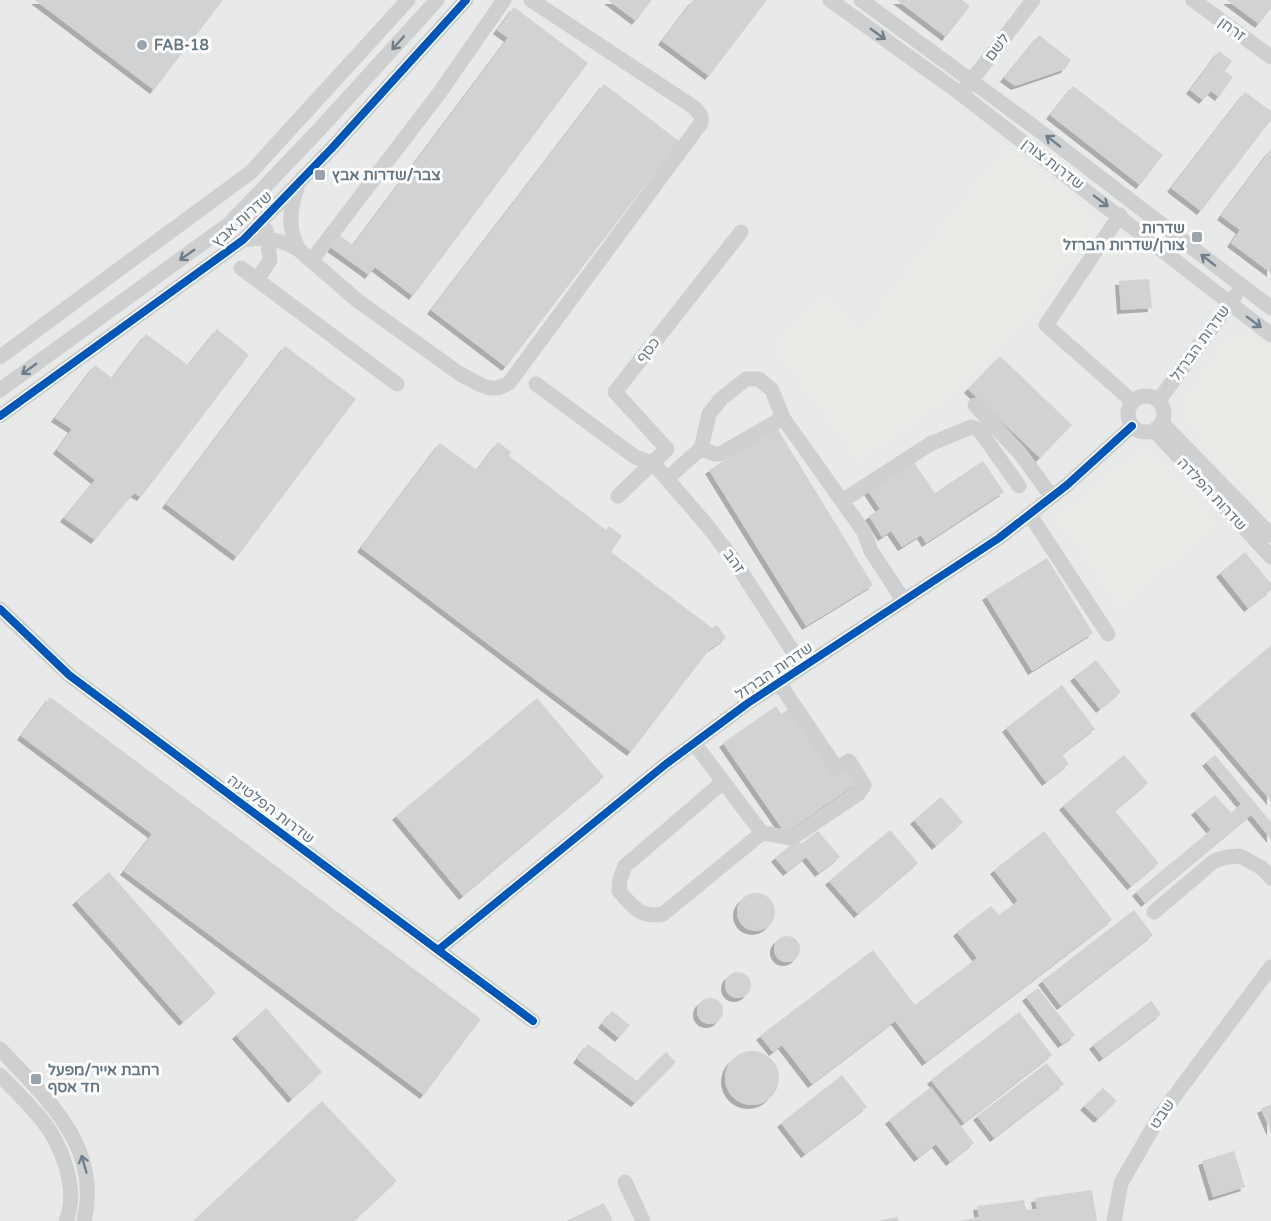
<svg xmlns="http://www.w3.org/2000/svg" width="1271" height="1221" viewBox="0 0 1271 1221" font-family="'Varela Round','Noto Sans Hebrew',sans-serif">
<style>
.built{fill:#e8e9e9}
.green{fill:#e8ebe6}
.building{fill:#d0d2d3;filter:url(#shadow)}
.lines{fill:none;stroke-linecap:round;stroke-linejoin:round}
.minor{stroke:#cecfd0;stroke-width:15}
.cycleway-casing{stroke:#fff;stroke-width:11}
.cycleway{stroke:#0057b8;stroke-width:8}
.oneway{stroke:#707f8b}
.poi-dot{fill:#99a4ac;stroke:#fff;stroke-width:2}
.labels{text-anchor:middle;stroke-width:6;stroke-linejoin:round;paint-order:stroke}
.street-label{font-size:15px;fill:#657683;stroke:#fff}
.poi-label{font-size:15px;font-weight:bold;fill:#657683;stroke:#fff;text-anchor:start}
</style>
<defs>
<filter id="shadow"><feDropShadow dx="-4" dy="4" stdDeviation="0" flood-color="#0004"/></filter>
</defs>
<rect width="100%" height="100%" fill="#f9f9f9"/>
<!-- built -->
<path class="built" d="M0 0H1271V1221H0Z"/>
<!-- green -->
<path class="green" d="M1007 147 1096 219 1026 319 945 398 860 461 774 346 824 299 861 330Z
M1242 337H1255L1271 349V514C1250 491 1188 433 1182 406L1225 343Z
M1137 452 1152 454 1217 525 1119 606 1058 518Z"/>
<!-- building -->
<path class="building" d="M35 0H223L154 90Z
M608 0H652L636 21Z
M693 0H767L709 76 662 41Z
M897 0H962L970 6 946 37Z
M1227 0H1271V8L1259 24Z
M514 7 588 63 413 296 375 267 369 275 330 247 339 235 353 245 508 38 497 30Z
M1039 35 1071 60 1065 69 1015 86 1004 78Z
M1219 51 1232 61 1225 71 1233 77 1219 97 1211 91 1203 100 1190 90Z
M604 84 679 141 506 367 431 310Z
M1073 86 1163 155 1140 185 1050 115Z
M1245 92 1271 111V120L1201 211 1171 188Z
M1271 149V273L1231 243 1240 230 1221 216Z
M1149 279 1152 308 1121 310 1119 281Z
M217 329 249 355 141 497 134 493 95 540 64 518 95 480 57 450 72 429 55 418 95 365 112 378 146 334 188 365Z
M285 346 356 399 237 557 166 504Z
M1000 356 1072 425 1040 458 968 389Z
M777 428 873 585 806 626 709 470Z
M498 442 511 452 509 456 606 530 609 526 622 536 611 552 712 628 717 625 726 638 709 650 631 752 361 548 440 443 477 470Z
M913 461 935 493 983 461 1004 492 926 543 921 535 902 547 891 531 882 537 869 516 880 509 868 491Z
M1245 552 1271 584V590L1248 608 1220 573Z
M1047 558 1093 633 1032 671 986 596Z
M1271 645V801L1194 711Z
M1096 660 1121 692 1100 709 1074 677Z
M1062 685 1095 729 1062 754 1069 764 1046 782 1006 728Z
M50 697 481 1019 424 1095 124 871 152 834 21 736Z
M537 698 604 777 463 896 396 816Z
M776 706 781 714 789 709 835 777 848 768 858 783 785 833 723 743Z
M1124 755 1148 783 1115 811 1159 863 1131 886 1063 806Z
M1215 755 1271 822V839L1251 815 1145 903 1136 892 1211 830 1195 811 1215 795 1231 813 1241 804 1206 762Z
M941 797 963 822 936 846 914 820Z
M890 830 918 863 858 914 829 881Z
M818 831 840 857 819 873 806 857 787 872 775 858 797 840 801 844Z
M1044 831 1112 920 926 1062 895 1021 812 1084 782 1045 773 1052 760 1036 873 950 915 1005 977 958 957 932 991 906 999 915 1018 901 994 870Z
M109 872 216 993 183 1022 76 901Z
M737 912a19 19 0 1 1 38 0a19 19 0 1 1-38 0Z
M1134 910 1153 935 1061 1006 1042 981Z
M774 949a13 13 0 1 1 26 0a13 13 0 1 1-26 0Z
M725 985a13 13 0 1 1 26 0a13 13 0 1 1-26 0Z
M1038 988 1075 1035 1062 1044 1026 997Z
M697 1011a13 13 0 1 1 26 0a13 13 0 1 1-26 0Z
M1151 1001 1161 1014 1103 1058 1093 1045Z
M266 1008 322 1072 292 1099 236 1035Z
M612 1011 630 1025 619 1038 602 1024Z
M1019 1012 1052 1055 964 1123 931 1080Z
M588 1044 637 1081 666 1052 676 1062 635 1103 577 1059Z
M725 1078a27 27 0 1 1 54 0a27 27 0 1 1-54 0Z
M1047 1063 1064 1084 994 1138 977 1116Z
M842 1075 867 1107 805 1154 781 1123Z
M931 1087 974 1143 950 1162 936 1144 918 1158 889 1120Z
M1103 1088 1117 1101 1098 1119 1084 1106Z
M322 1101 397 1181 354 1221H193Z
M1271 1104V1132L1261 1109Z
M1234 1151 1245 1187 1213 1197 1202 1161Z
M1092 1190 1097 1221H960L979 1217 977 1206 1024 1200 1026 1210 1037 1209 1035 1198Z
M604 1203 613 1221H566Z
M898 1217V1221H881V1220Z"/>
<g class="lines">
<!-- minor -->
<path class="minor" d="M830 0 961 94 1271 335
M861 0 1037 129 1271 308
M1193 0 1271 57
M966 88 1033 0
M1120 215 1046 325 1132 401
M243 240C264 236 281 239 299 250 288 231 289 210 297 189
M299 250 358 301 460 374 481 385 490 388H498L509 383 701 123V116L695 108 531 0
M312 260 440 92 504 0
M241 268 397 384
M257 280 270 260 266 230
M0 357 251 172 408 0
M536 384 635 457 653 463 706 524 733 559 803 667
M0 390 229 224 316 133 437 0
M1128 414a18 18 0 1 1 36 0a18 18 0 1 1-36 0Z
M1159 400 1235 296
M975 405 1019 452 1052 497
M0 416 243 240 332 148 466 0
M1162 423 1271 535
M1154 430 1271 557
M700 448 715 454H720L783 418
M667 479 699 450 702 445 709 414 721 399 746 379H759L772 390 783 418 864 532 871 551 904 601
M618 496 667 449 615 392 741 232
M842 501 930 444 971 427 978 429 982 434 1019 486
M1030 515 1108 634
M0 609 69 675 533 1021
M694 743 762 833 663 914C640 918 633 907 619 891L620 879 625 866 723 782
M762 833 792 838 858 794 864 785 849 761 837 769 779 683
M1154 912 1214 861 1227 857 1240 856 1262 868 1271 878
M438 950 666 764 748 703 999 538 1067 485 1132 426
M0 1049C46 1098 102 1146 84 1221
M0 1075C14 1090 29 1104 42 1120 62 1145 79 1190 66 1221
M625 1182 643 1221
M1114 1221 1121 1183 1159 1117 1271 967"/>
<!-- cycleway casing -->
<g class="cycleway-casing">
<path id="cycleway" d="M0 416 243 240 332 148 466 0
M0 609 69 675 533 1021
M438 950 666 764 748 703 999 538 1067 485 1132 426"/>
</g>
<!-- cycleway -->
<use href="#cycleway" class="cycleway"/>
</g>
<!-- one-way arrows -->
<defs><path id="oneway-shaft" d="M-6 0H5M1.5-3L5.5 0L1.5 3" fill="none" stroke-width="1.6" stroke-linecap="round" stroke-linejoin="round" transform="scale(1.5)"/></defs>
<g class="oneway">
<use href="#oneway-shaft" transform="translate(878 34) rotate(36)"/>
<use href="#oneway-shaft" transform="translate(398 43) rotate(132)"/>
<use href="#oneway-shaft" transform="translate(1053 141) rotate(-142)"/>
<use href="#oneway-shaft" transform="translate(1101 201) rotate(37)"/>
<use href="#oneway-shaft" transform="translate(187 255) rotate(145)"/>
<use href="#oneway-shaft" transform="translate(1208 260) rotate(-142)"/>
<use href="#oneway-shaft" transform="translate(1254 322) rotate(37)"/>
<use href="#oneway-shaft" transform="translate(29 369) rotate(144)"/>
<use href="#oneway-shaft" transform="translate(84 1164) rotate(-106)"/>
</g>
<!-- markers -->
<g class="poi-dot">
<circle cx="142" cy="45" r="6"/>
<rect x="314" y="169" width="12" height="12" rx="3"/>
<rect x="1191" y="231" width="12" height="12" rx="3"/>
<rect x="30" y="1073" width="12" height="12" rx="3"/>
</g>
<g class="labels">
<!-- street labels -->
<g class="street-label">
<text transform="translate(1232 29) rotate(36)" y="5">זרחן</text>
<text transform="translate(997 47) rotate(-53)" y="5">לשם</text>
<text transform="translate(1053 164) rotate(37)" y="5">שדרות צורן</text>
<text transform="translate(242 219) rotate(-42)" y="5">שדרות אבץ</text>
<text transform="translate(1200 343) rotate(-54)" y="5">שדרות הברזל</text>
<text transform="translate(648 350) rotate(-52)" y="5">כסף</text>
<text transform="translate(1212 494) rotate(47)" y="5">שדרות הפלדה</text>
<text transform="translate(734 561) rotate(54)" y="5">זהב</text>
<text transform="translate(774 671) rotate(-34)" y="5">שדרות הברזל</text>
<text transform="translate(271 809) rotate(37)" y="5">שדרות הפלטינה</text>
<text transform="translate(1162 1114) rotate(-56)" y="5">שבט</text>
</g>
<!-- poi labels -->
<g class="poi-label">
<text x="154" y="50">FAB-18</text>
<text x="332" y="180">צבר/שדרות אבץ</text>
<text x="1185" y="233" text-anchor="end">שדרות<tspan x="1185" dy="17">צורן/שדרות הברזל</tspan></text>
<text x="48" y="1075">רחבת אייר/מפעל<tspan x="48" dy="17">חד אסף</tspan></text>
</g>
</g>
</svg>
